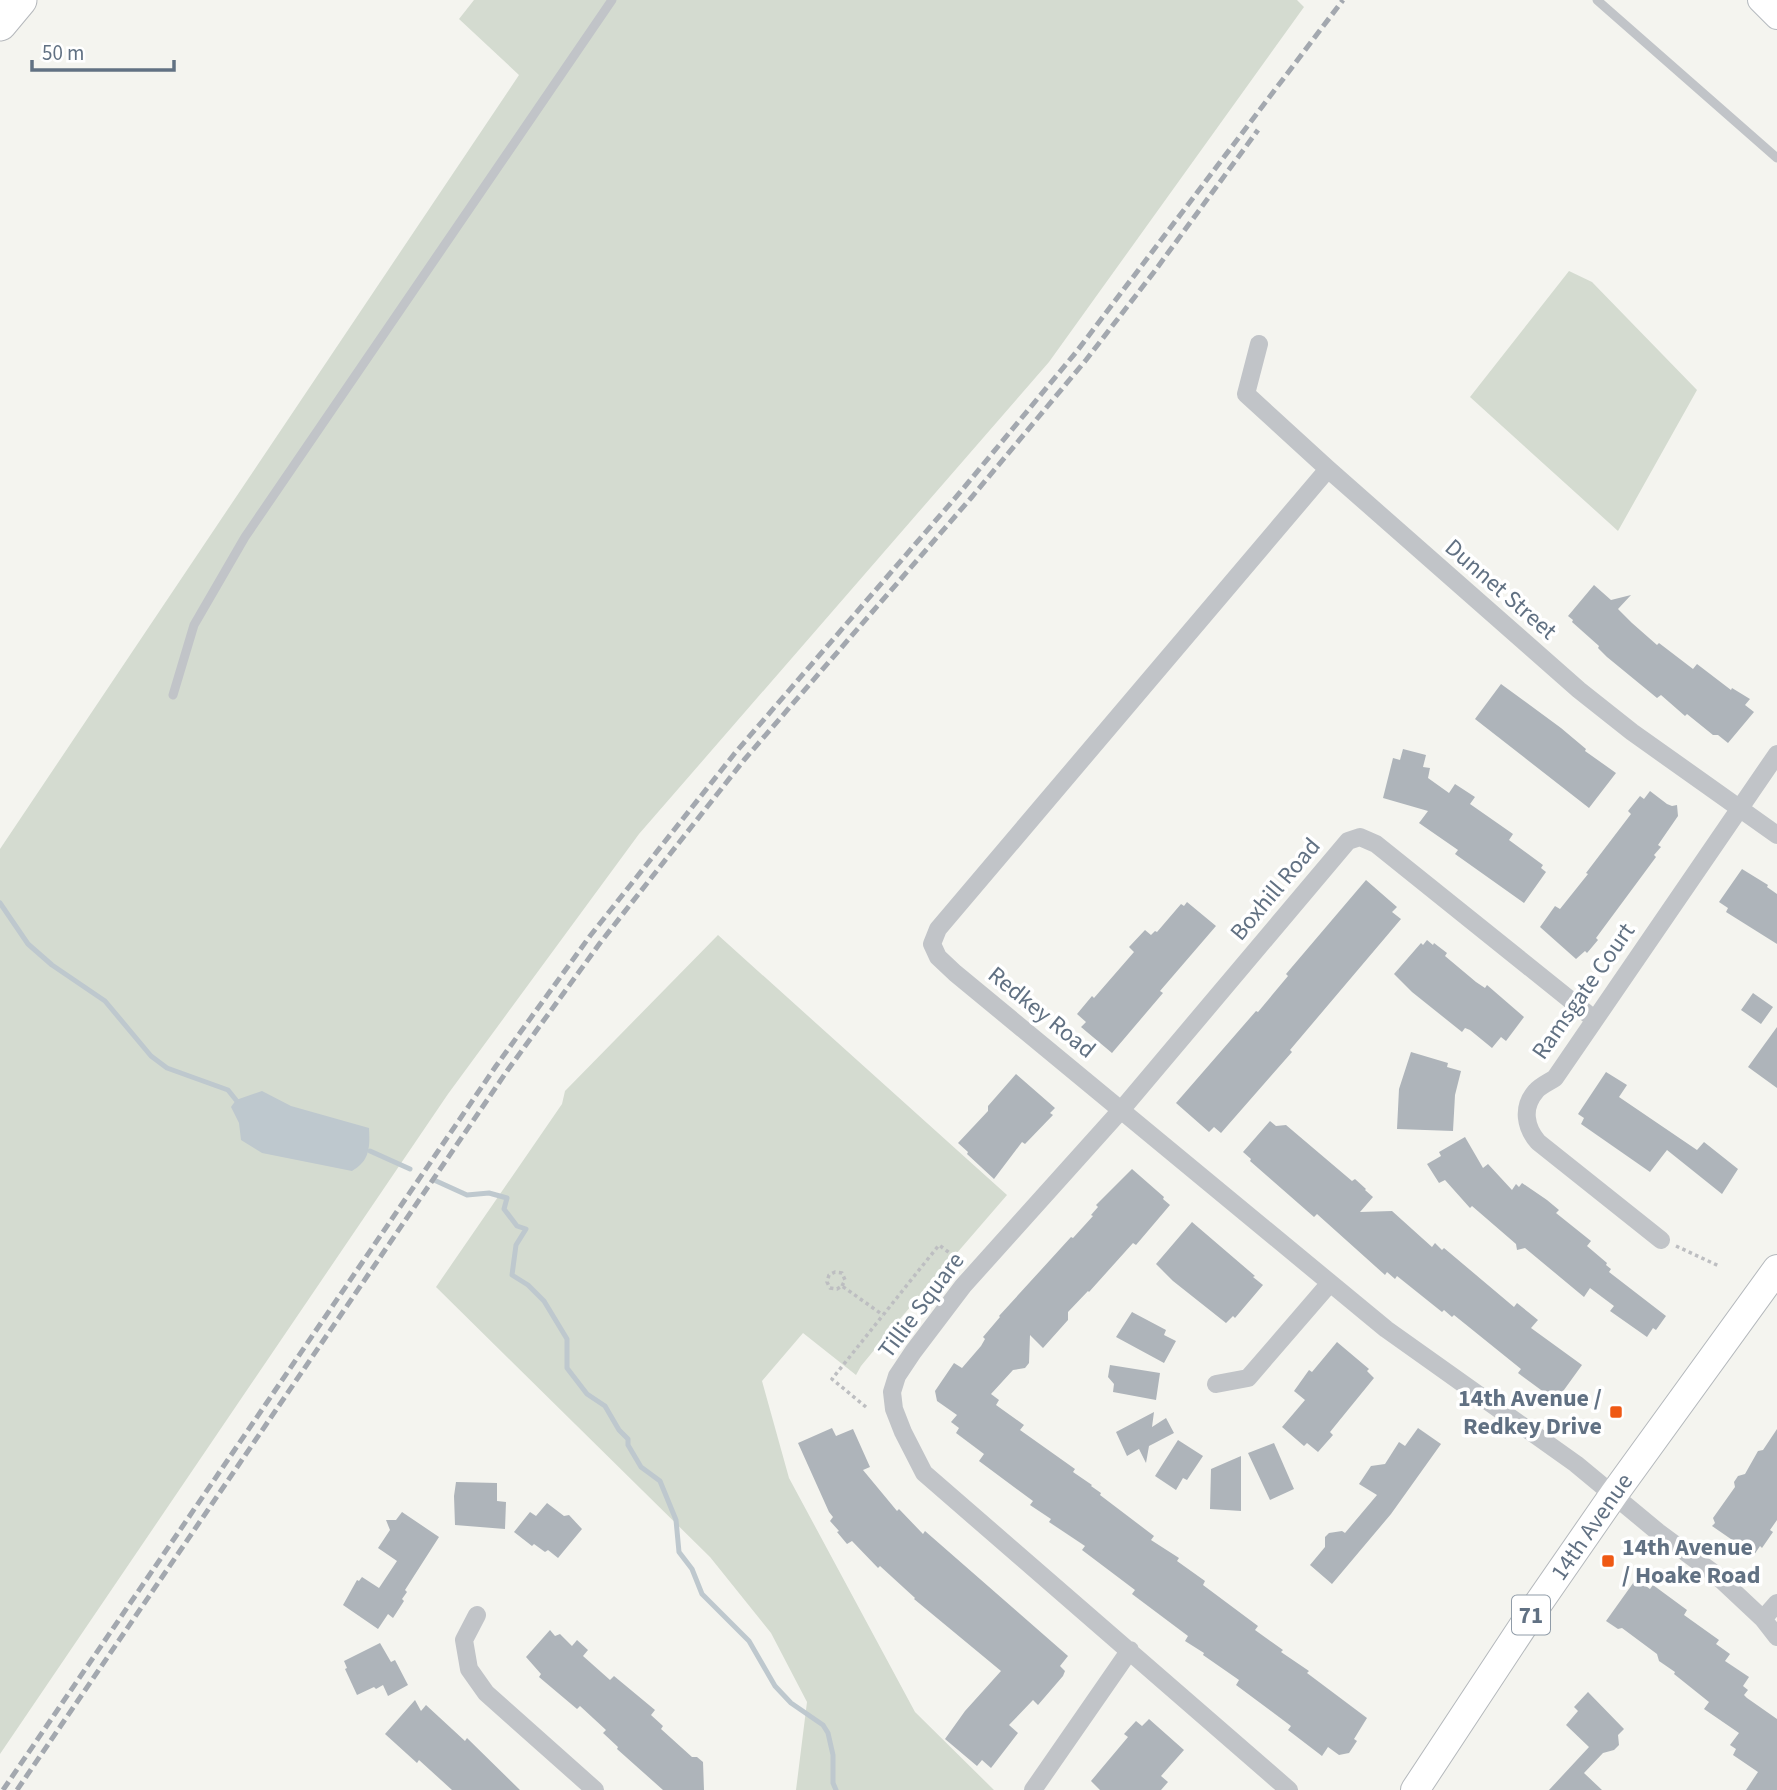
<svg xmlns="http://www.w3.org/2000/svg" width="1777" height="1790" viewBox="0 0 1777 1790" font-family="'Source Sans 3',sans-serif">
<style>
.green{fill:#d4dbd0}
.water{fill:#bec8ce}
.lines{fill:none;stroke-linecap:round;stroke-linejoin:round}
.stream{stroke:#bec8ce;stroke-width:5}
.building{fill:#aeb4ba}
.secondary-casing{stroke:#b5babf;stroke-width:26}
.primary-casing{stroke:#b4b8bc;stroke-width:30}
.highway-casing{stroke:#b5b8bc;stroke-width:35}
.path{stroke:#bdbec1;stroke-width:3.5;stroke-dasharray:3.5 3.5;stroke-linecap:butt}
.lane{stroke:#c1c4c8;stroke-width:9}
.street{stroke:#c1c4c8;stroke-width:18}
.secondary{stroke:#fff;stroke-width:24}
.primary{stroke:#fff;stroke-width:28}
.highway{stroke:#fff;stroke-width:33}
.rail{stroke:#a3a8af;stroke-width:5;stroke-dasharray:10 5;stroke-linecap:butt}
.poi-dot{fill:#ef5914;stroke:#fff;stroke-width:2.5}
.labels{text-anchor:middle;stroke-width:7;stroke-linejoin:round;paint-order:stroke}
.shield{fill:#fff;stroke:#909ca8;stroke-width:2}
.shield-label{font-size:23px;font-weight:bold;fill:#617183}
.street-label{font-size:24px;fill:#617183;stroke:#fff}
.poi-label{font-size:24px;font-weight:bold;fill:#617183;stroke:#fff;text-anchor:end}
</style>
<rect width="100%" height="100%" fill="#f4f4ef"/>
<!-- green -->
<path class="green" d="M474 0H1297L1304 7 1049 362 639 834 448 1094 0 1754V849L519 75 459 19Z
M1569 271 1592 282 1697 390 1618 531 1470 397Z
M718 935 1007 1195 899 1320 861 1366 856 1375 803 1333 762 1381 789 1478 915 1712 994 1790H796L807 1702 771 1633 710 1557 436 1287 562 1104 565 1091Z"/>
<!-- water -->
<path class="water" d="M262 1091 291 1106 369 1128C370 1147 370 1161 352 1171L262 1153 241 1140 239 1123 231 1107 236 1100Z"/>
<g class="lines">
<!-- stream -->
<path class="stream" d="M0 903 28 944 52 965 105 1001 151 1056 167 1068 228 1090 236 1100
M370 1151 410 1169
M434 1180 467 1195 489 1193 507 1198 504 1209 517 1226 526 1229 516 1245 512 1275 528 1285 544 1301 567 1339V1368L587 1394 605 1406 619 1430 628 1439V1445L641 1467 660 1481 676 1520 679 1552 692 1569 702 1594 749 1641 775 1686 791 1703 823 1725 828 1733 833 1755V1783L836 1790"/>
</g>
<!-- building -->
<path class="building" d="M1594 585 1611 600 1631 595 1618 609 1632 623 1657 645 1659 643 1693 669 1697 664 1731 690 1732 688 1750 699 1745 705 1754 712 1728 743 1718 735H1713L1687 714 1685 716 1661 695 1657 698 1607 657 1598 648 1599 646 1572 622 1573 620 1568 616Z
M1501 684 1561 728 1586 749 1585 751 1616 773 1589 808 1475 719Z
M1403 749 1426 755 1423 767 1430 768 1428 778 1449 793 1455 784 1475 797 1470 804 1513 834 1509 840 1543 865 1541 868 1546 872 1524 903 1455 854 1458 850 1419 823 1428 811 1383 798 1393 758 1400 760Z
M1650 791 1667 804 1672 806 1677 805 1678 816 1658 845 1661 847 1654 855 1656 857 1596 938 1598 940 1587 953 1585 951 1576 959 1540 927 1555 906 1560 909 1588 874 1586 873 1631 814 1628 811 1640 796 1644 799Z
M1742 869 1768 885 1767 887 1777 894V944L1726 912 1728 908 1719 902Z
M1366 880 1397 907 1392 912 1401 919 1290 1050 1292 1052 1221 1133 1214 1127 1209 1132 1176 1103 1256 1011 1258 1012 1288 976 1286 974Z
M1187 902 1216 926 1160 991 1163 993 1112 1053 1081 1027 1086 1022 1077 1014 1092 996 1094 998 1134 952 1129 947 1145 930 1151 935 1155 931 1157 932 1181 904 1184 906Z
M1427 940 1433 945 1434 943 1447 953 1445 956 1476 982 1485 988 1487 985 1524 1017 1506 1041 1501 1037 1492 1048 1470 1030 1465 1028 1462 1032 1412 992 1394 974 1421 943 1423 945Z
M1753 993 1773 1007 1761 1024 1741 1010Z
M1777 1027V1088L1748 1067Z
M1411 1052 1448 1063 1447 1067 1461 1071 1455 1095 1453 1131 1397 1129 1399 1089Z
M1606 1072 1627 1085 1619 1097 1697 1150 1704 1142 1738 1169 1722 1194 1667 1150 1650 1172 1581 1124 1584 1118 1578 1114Z
M1016 1074 1055 1108 1050 1113 1053 1115 1025 1144 1022 1142 994 1179 967 1154 968 1152 958 1143 988 1111V1106Z
M1270 1121 1276 1126 1286 1125 1352 1181 1355 1179 1366 1189 1365 1190 1373 1197 1360 1212 1392 1211 1432 1247 1435 1243 1442 1250 1444 1248 1514 1307 1517 1303 1538 1320 1531 1328 1582 1365 1556 1401 1518 1373 1521 1369 1454 1315 1452 1317 1444 1310 1442 1312 1397 1276 1395 1279 1387 1272 1385 1275 1317 1214 1314 1217 1250 1161 1251 1159 1243 1152Z
M1465 1137 1483 1168 1488 1164 1512 1190 1516 1184 1519 1187 1522 1183 1547 1200 1559 1210 1556 1213 1591 1241 1587 1246 1607 1263 1606 1265 1611 1269 1609 1272 1666 1316 1656 1330 1653 1328 1647 1337 1610 1311 1614 1306 1590 1288 1584 1297 1525 1248 1517 1250 1516 1244 1472 1206 1470 1208 1445 1180 1439 1183 1427 1164 1441 1156 1439 1152Z
M1132 1169 1164 1197 1163 1199 1170 1205 1136 1245 1133 1243 1089 1292 1088 1291 1068 1312V1320L1043 1348 1030 1335 1029 1363 1025 1368 1013 1370 991 1394 999 1400 996 1405 1024 1425 1020 1430 1075 1469 1073 1472 1092 1485 1091 1486 1101 1493 1100 1495 1154 1536 1151 1540 1179 1558 1177 1561 1205 1581 1203 1585 1258 1626 1255 1630 1283 1650 1281 1652 1309 1671 1307 1673 1367 1718 1354 1739 1357 1741 1349 1753 1339 1755 1328 1747 1322 1756 1288 1730 1291 1726 1236 1685 1239 1680 1203 1655 1204 1653 1185 1641 1188 1636 1132 1594 1135 1590 1082 1550 1085 1546 1049 1522 1051 1519 1030 1505 1033 1501 979 1461 984 1454 956 1433 959 1428 951 1422 957 1415 937 1401 935 1391 954 1363 962 1368 981 1346 985 1339 983 1337 1000 1317 999 1316 1071 1237 1073 1238 1093 1216 1091 1215 1098 1207 1096 1205Z
M1192 1222 1255 1276 1253 1277 1263 1285 1235 1318 1233 1316 1226 1323 1173 1281 1156 1264Z
M1132 1312 1166 1330 1164 1335 1176 1341 1164 1363 1116 1337Z
M1337 1342 1369 1369 1367 1371 1374 1378 1330 1432 1333 1435 1318 1452 1307 1443 1304 1446 1282 1427 1305 1400 1294 1391 1309 1370 1312 1372Z
M1110 1365 1160 1373 1156 1400 1113 1392 1114 1384 1108 1377Z
M1154 1412 1152 1427 1166 1418 1174 1433 1149 1446 1146 1463 1139 1449 1127 1456 1116 1432Z
M832 1428 836 1436 853 1429 870 1467 863 1470 897 1511 899 1509 923 1534 925 1531 1068 1656 1060 1666 1065 1671 1063 1676 1038 1705 1033 1700 1009 1725 1018 1733 991 1768 982 1760 977 1766 945 1739 965 1711 1001 1671 914 1599 915 1598 880 1566 878 1568 852 1541 847 1544 837 1532 839 1531 830 1521 833 1517 829 1512 798 1443Z
M1418 1428 1441 1444 1391 1514 1332 1584 1310 1565 1325 1547V1537L1329 1533 1342 1531 1345 1533 1377 1495 1359 1484 1371 1466 1385 1464 1399 1442 1405 1446Z
M1777 1429V1520L1770 1530 1773 1532 1762 1548 1760 1546 1754 1555 1712 1526 1715 1523 1713 1518 1735 1487 1734 1482 1738 1476 1745 1474 1758 1451 1763 1450Z
M1178 1440 1203 1456 1187 1480 1183 1478 1176 1490 1155 1476Z
M1274 1443 1294 1489 1270 1500 1248 1453Z
M1241 1456V1511L1210 1509 1211 1469Z
M456 1482 497 1483V1501L506 1502 505 1529 455 1525 454 1496Z
M547 1503 564 1516 569 1515 582 1529 558 1558 548 1550 545 1552 534 1544 532 1546 514 1532 530 1512 536 1516Z
M402 1512 439 1537 405 1590 407 1592 402 1599 404 1601 393 1618 388 1614 378 1629 343 1605 357 1580 359 1581 362 1577 379 1588 397 1561 378 1548 390 1530 386 1520H396Z
M1636 1579 1650 1589 1653 1585 1687 1610 1684 1615 1719 1640 1716 1644 1730 1654 1725 1661 1749 1677 1743 1686 1748 1690 1744 1695 1747 1698 1777 1719V1790H1746L1758 1772 1733 1755 1736 1749 1730 1745 1739 1733 1704 1709 1709 1702 1674 1674 1675 1672 1659 1661 1657 1654 1622 1628 1618 1629 1606 1621Z
M550 1630 555 1636 560 1634 572 1646 577 1640 588 1650 583 1656 610 1680 614 1676 655 1710 651 1715 663 1726 661 1729 692 1757H697L703 1762 704 1790H663L617 1749 618 1747 603 1733 606 1730 580 1706 577 1709 539 1677 541 1674 526 1657Z
M380 1643 391 1662 395 1660 408 1685 388 1696 383 1685 376 1689 374 1687 357 1695 345 1669 347 1668 344 1661Z
M1588 1692 1624 1729 1618 1735 1619 1745 1614 1750 1603 1753 1584 1773 1602 1790H1549L1589 1747 1566 1725 1578 1711 1574 1707Z
M415 1700 421 1711 426 1705 465 1741 467 1738 520 1790H452L419 1760 417 1763 385 1734Z
M1149 1719 1184 1750 1161 1776 1168 1782 1161 1790H1100L1091 1781 1128 1737 1124 1734 1136 1721 1142 1726Z"/>
<g class="lines">
<!-- secondary casing -->
<g class="secondary-casing">
<path id="secondary" d="M1760 0 1777 17"/>
</g>
<!-- primary casing -->
<g class="primary-casing">
<g id="primary">
<path id="s1" d="M1415 1790 1533 1611 1614 1494 1777 1269"/>
</g>
</g>
<!-- highway casing -->
<g class="highway-casing">
<path id="highway" d="M0 24 20 0"/>
</g>
<!-- path -->
<path class="path" d="M1676 1246 1719 1266
M842 1286 845 1280 842 1273 835 1272 829 1275 827 1282 830 1288 837 1289 842 1286 883 1315
M866 1407 832 1379 939 1245 955 1257"/>
<!-- lane -->
<path class="lane" d="M1597 0 1777 158
M173 695 194 625 245 537 612 0"/>
<!-- street -->
<path class="street" d="M1259 344 1246 394 1328 469 1579 690 1632 732 1777 835
M1328 469 938 929 932 944 938 957 955 973 1386 1329 1576 1464 1658 1532 1715 1574 1763 1619 1777 1637
M1661 1240 1538 1142C1526 1128 1521 1108 1536 1091 1540 1086 1549 1082 1555 1078L1777 754
M1216 1384 1248 1378 1330 1283
M477 1615 464 1640 469 1669 486 1693 595 1790
M1763 1619 1777 1603
M1033 1790 1130 1650
M1289 1790 924 1473 903 1432 894 1409 892 1392 897 1376 913 1352 963 1286 1122 1109 1348 841 1360 837 1376 844 1594 1019"/>
<!-- secondary -->
<use href="#secondary" class="secondary"/>
<!-- primary -->
<use href="#primary" class="primary"/>
<!-- highway -->
<use href="#highway" class="highway"/>
<!-- rail -->
<path class="rail" d="M3 1790 496 1066 590 936 735 753 962 490 1077 351 1343 0
M17 1790 507 1071 600 943 744 760 971 498 1086 360 1154 272 1258 130"/>
</g>
<!-- markers -->
<g class="poi-dot">
<rect x="1609" y="1405" width="14" height="14" rx="3.5"/>
<rect x="1601" y="1554" width="14" height="14" rx="3.5"/>
</g>
<g class="labels">
<!-- shield labels -->
<rect class="shield" x="1512" y="1595.5" width="38" height="39" rx="5"/>
<g class="shield-label">
<text x="1531" y="1623">71</text>
</g>
<!-- street labels -->
<g class="street-label">
<text transform="translate(1501 589) rotate(41)" y="8">Dunnet Street</text>
<text transform="translate(1275 889) rotate(-50)" y="8">Boxhill Road</text>
<text transform="translate(1583 991) rotate(-55)" y="8">Ramsgate Court</text>
<text transform="translate(1042 1012) rotate(39)" y="8">Redkey Road</text>
<text transform="translate(921 1305) rotate(-53)" y="8">Tillie Square</text>
<text dy="8" stroke="none"><textPath href="#s1" startOffset="317">14th Avenue</textPath></text>
</g>
<!-- poi labels -->
<g class="poi-label">
<text x="1602" y="1406">14th Avenue /<tspan x="1602" dy="28">Redkey Drive</tspan></text>
<text x="1622" y="1555" text-anchor="start">14th Avenue<tspan x="1622" dy="28">/ Hoake Road</tspan></text>
</g>
</g>
<!-- scale -->
<path d="M32 60v10h142v-10" fill="none" stroke="#617183" stroke-width="3.5"/>
<text x="42" y="60" font-size="21" fill="#617183" stroke="#ffffff" stroke-width="5" paint-order="stroke">50 m</text>
</svg>
